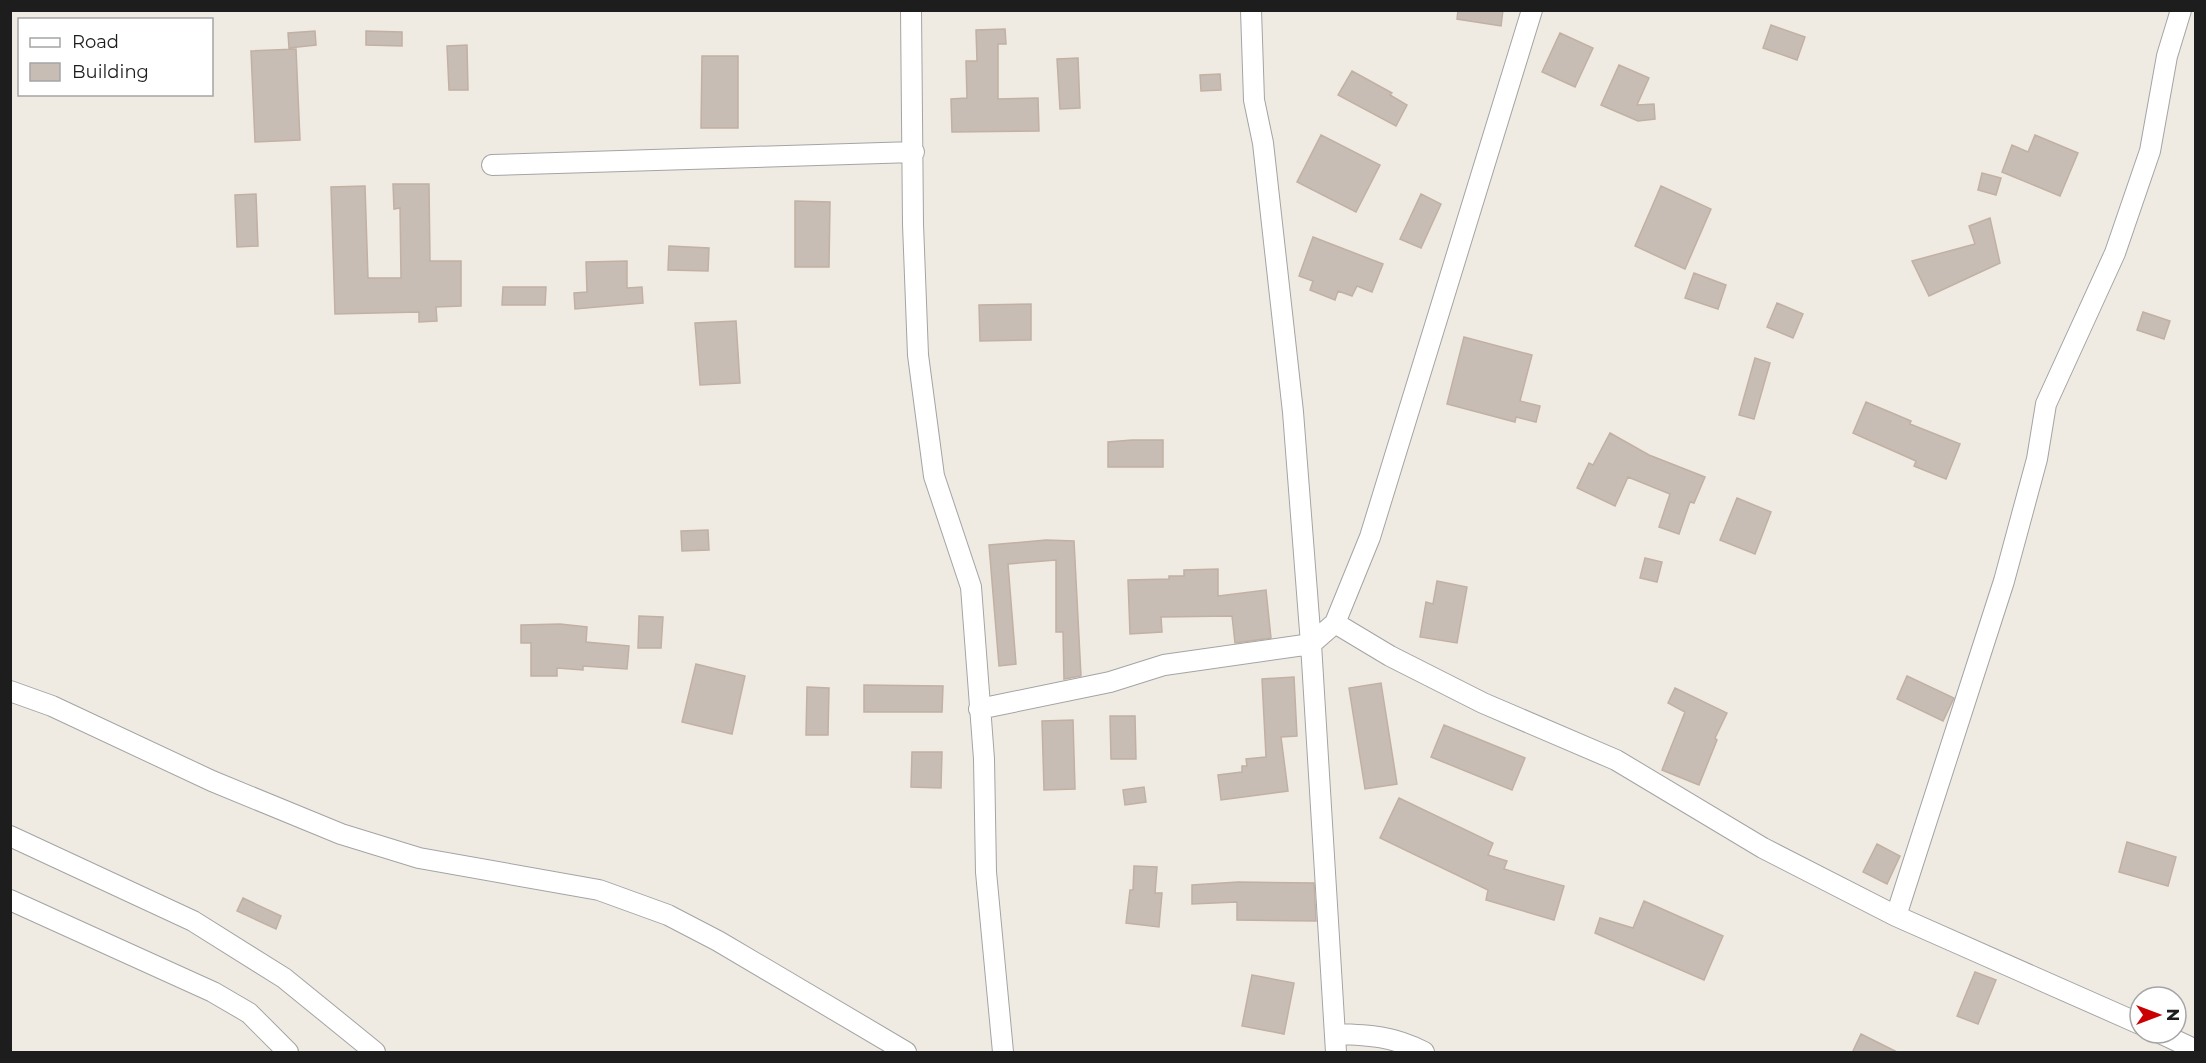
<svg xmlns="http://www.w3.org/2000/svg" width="2206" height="1063" viewBox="0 0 2206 1063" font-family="Montserrat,sans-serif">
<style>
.building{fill:#c7bdb5;stroke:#c2b0a3;stroke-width:1.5}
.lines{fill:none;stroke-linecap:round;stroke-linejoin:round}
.street-casing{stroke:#a4a4a4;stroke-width:22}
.street{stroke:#fff;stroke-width:20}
</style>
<rect width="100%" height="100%" fill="#efebe2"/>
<!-- building -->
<path class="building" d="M1458 10H1503L1501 26 1457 19Z
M1771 25 1805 37 1797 60 1763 48Z
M1005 29 1006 44H998V99L1038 98 1039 131 952 132 951 99 967 98 966 61H977L976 30Z
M315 31 316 45 289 48 288 33Z
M366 31 402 32V46L366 45Z
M1560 33 1593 48 1575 87 1542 72Z
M467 45 468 90H449L447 46Z
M296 49 300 140 255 142 251 51Z
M702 56H738V128H701Z
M1078 58 1080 108 1060 109 1057 59Z
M1619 65 1649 78 1637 105 1654 104 1655 119 1638 121 1601 105Z
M1352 71 1392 93 1390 95 1407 105 1396 126 1338 95Z
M1220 74 1221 90 1201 91 1200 75Z
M1321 135 1380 165 1356 212 1297 182Z
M2035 135 2078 153 2060 196 2002 172 2012 145 2028 152Z
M1982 173 2001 178 1996 195 1978 190Z
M393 184H429L430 261H461V306L436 307 437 321 419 322V312L335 314 331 187 365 186 368 278H401L400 208 394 209Z
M1661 186 1711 209 1685 269 1635 246Z
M256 194 258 246 237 247 235 195Z
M1421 194 1441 204 1421 248 1400 239Z
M795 201 830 202 829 267H795Z
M1990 218 2000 263 1929 296 1912 261 1975 244 1969 226Z
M1313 237 1383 264 1372 292 1357 286 1352 296 1338 291 1335 300 1310 290 1313 281 1299 276Z
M669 246 709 248 708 271 668 270Z
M627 261V288L642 287 643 303 575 309 574 293 587 292 586 262Z
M1694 273 1726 285 1718 309 1685 298Z
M503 287H546L545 305H502Z
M1777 303 1803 314 1793 338 1767 327Z
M1031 304V340L980 341 979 305Z
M2143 312 2170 321 2164 339 2137 330Z
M736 321 740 383 700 385 695 323Z
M1464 337 1532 355 1520 401 1540 406 1536 422 1516 417 1515 422 1447 404Z
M1755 358 1770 363 1754 419 1739 415Z
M1866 402 1911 421 1910 424 1960 444 1946 479 1914 466 1916 461 1853 433Z
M1610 433 1649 455 1705 477 1694 503 1690 502 1679 534 1659 527 1670 494 1628 477 1615 506 1577 488 1589 463 1593 465Z
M1132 440H1163V467H1108V442Z
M1737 498 1771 512 1755 554 1720 540Z
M708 530 709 550 682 551 681 531Z
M1046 540 1074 541 1081 676 1064 679 1063 632H1056V560L1008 564 1016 664 999 666 989 545Z
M1645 558 1662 562 1657 582 1640 578Z
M1218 569V596L1266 590 1271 638 1235 643 1232 616 1161 617 1162 632 1130 634 1128 580 1169 579V576H1184V570Z
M1437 581 1467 587 1457 643 1420 637 1426 602 1433 604Z
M639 616 663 617 661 648H638Z
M560 624 587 627 586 642 629 646 627 669 583 666V670L557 668V676H531V643H521V625Z
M696 664 745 676 732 734 682 722Z
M1907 676 1954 698 1943 721 1897 699Z
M1294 677 1297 736 1281 737 1288 791 1221 800 1218 775 1242 772V766H1247L1246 759 1266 757 1262 679Z
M1381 683 1397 784 1365 789 1349 688Z
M864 685 943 686 942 712H864Z
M807 687 829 688 828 735H806Z
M1675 688 1727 713 1715 738 1717 740 1699 785 1662 770 1685 712 1668 703Z
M1110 716H1135L1136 759H1111Z
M1073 720 1075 789 1044 790 1042 721Z
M1444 725 1525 758 1512 790 1431 757Z
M912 752H942L941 788 911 787Z
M1144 787 1146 802 1125 805 1123 790Z
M1399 798 1493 843 1488 855 1507 861 1504 869 1564 886 1554 920 1486 900 1488 890 1380 838Z
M2127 842 2176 857 2168 886 2119 872Z
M1877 844 1900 856 1887 884 1863 872Z
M1134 866 1157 867 1155 893H1162L1159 927 1126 923 1130 890H1133Z
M1238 882 1314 883 1316 921 1237 920V902L1192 904V885Z
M243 898 281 916 276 929 237 911Z
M1644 901 1723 936 1704 980 1595 933 1600 918 1633 928Z
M1975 972 1996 980 1978 1024 1957 1016Z
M1252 975 1294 983 1284 1034 1242 1026Z
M1861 1034 1899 1053H1852Z"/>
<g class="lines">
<!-- street casing -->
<g class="street-casing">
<path id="street" d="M911 10 913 224 918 355 934 476 971 587 984 759 986 872 1003 1052
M492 165 914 152
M1335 623 1370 537 1532 10
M10 691 52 706 212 781 341 834 419 858 599 890 668 915 718 941 906 1052
M979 709 1110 682 1164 665 1311 644 1293 412 1263 143 1254 100 1251 10
M10 836 193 921 284 978 375 1052
M10 900 213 992 249 1013 288 1052
M1896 916 2004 581 2037 459 2046 404 2115 253 2150 151 2167 56 2181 10
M2160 1033 2196 1050
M1336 1034C1370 1035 1393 1036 1424 1052
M1336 1052 1311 644 1335 623 1390 656 1483 703 1616 760 1763 848 1896 916 2140 1024"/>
</g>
<!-- street -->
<use href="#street" class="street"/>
</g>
<!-- border -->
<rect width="2206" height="1063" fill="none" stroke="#1d1d1d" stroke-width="24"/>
<!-- legend -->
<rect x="18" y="18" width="195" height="78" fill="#ffffff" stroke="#a5a5a5" stroke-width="1.5"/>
<rect x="30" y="38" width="30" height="9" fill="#ffffff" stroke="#a5a5a5" stroke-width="1.5"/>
<text x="72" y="48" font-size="18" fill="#1d1d1d">Road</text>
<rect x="30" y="63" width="30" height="18" fill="#c7bdb5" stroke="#a5a5a5" stroke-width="1.5"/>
<text x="72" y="78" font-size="18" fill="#1d1d1d">Building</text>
<!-- north arrow -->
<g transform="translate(2158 1015) rotate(90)"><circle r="28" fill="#ffffff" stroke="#a5a5a5" stroke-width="1.5"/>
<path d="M0-4.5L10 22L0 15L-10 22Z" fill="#cb0003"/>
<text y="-9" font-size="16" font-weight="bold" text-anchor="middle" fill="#1d1d1d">N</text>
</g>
</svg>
